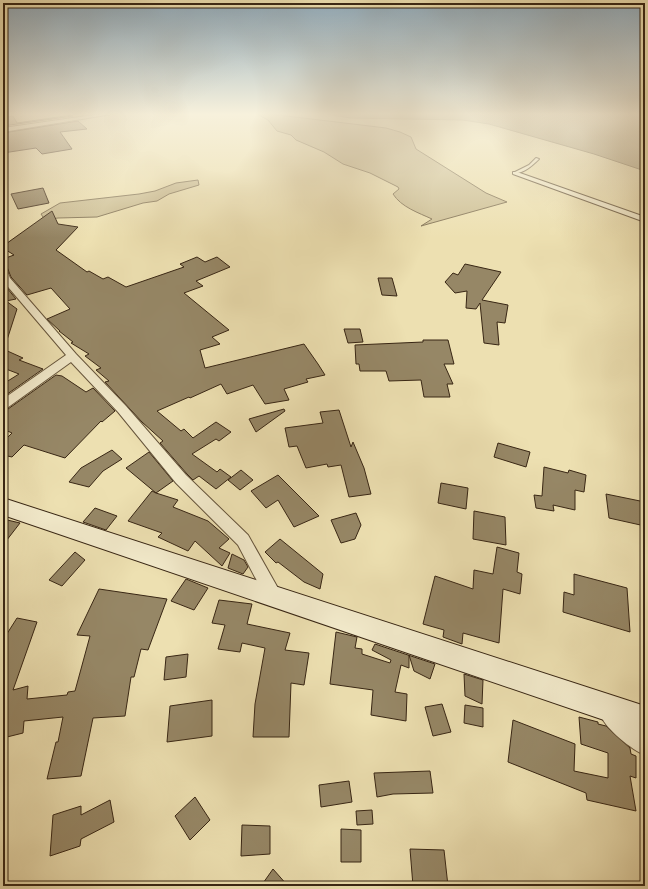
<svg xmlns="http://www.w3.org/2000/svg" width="648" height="889" viewBox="0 0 648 889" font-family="'IM FELL Double Pica',serif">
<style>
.green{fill:#cec096;stroke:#837355}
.water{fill:#afa17c;stroke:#7f7052}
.building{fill:#968766;stroke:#382614}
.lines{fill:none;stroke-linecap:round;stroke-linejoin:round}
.lane-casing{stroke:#65543b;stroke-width:2}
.street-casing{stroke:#65543b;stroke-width:2}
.secondary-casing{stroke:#382614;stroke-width:2}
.lane{fill:#f3ebcc;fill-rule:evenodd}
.street{fill:#f3ebcc;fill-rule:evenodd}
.secondary{fill:#f3ebcc;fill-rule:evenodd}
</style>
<rect width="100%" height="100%" fill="#ede0b1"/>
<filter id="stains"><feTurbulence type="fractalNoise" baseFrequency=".005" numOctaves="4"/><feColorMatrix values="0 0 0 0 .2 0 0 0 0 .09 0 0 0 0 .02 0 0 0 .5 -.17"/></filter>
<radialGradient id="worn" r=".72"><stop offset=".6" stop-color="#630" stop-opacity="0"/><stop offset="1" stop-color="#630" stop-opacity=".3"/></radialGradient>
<!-- green -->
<path class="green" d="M257 114H270L386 128 400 132 411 137 416 149 486 193 507 202 421 226 432 219C419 213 401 207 393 194L399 189 398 187 370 173 343 164 324 152 296 140 291 135 277 131 268 120Z
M198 180 199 185 169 194 157 201 143 203 97 217 58 218 45 220 41 214 60 203 139 194 155 191 176 183Z"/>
<!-- water -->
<path class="water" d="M327 114H645V171L594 154 489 124 463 120 350 118Z"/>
<!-- building -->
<path class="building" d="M72 115 73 116 3 126V118L13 116 17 123Z
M78 121 87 129 60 132 72 149 42 154 36 148 3 153V133Z
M43 188 49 203 18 209 11 194Z
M52 211 58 224 78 227 56 250 87 272 89 271 103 279 108 277 126 287 184 267 180 264 197 257 205 262 217 257 230 267 196 281 203 286 184 293 229 330 212 337 220 344 200 350 205 368 304 344 318 364 325 375 306 379 308 382 284 389 289 400 265 404 253 385 227 394 221 384 190 398 189 397 157 411 181 431 184 429 193 438 216 422 231 432 219 441 216 439 192 454 217 472 220 469 231 477 216 489 199 476 193 480 187 474 160 443 163 441 142 422 105 382 109 381 96 370 101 368 85 356 89 354 71 343 73 342 59 331H60L47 319 70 309 51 288 27 295 11 277 7 267 3 266V259L14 255 3 248V246Z
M465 264 501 272 482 300 508 305 505 323 497 322 499 345 484 343 480 303 476 309 466 308 467 291 455 293 445 282 453 273 458 275Z
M378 278H392L397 296 382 295Z
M3 283 16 299 6 301 17 309 6 343H3Z
M344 329H360L363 342 348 343Z
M423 340H448L454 364H444L453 384H447L450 397H424L421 380 389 381 386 371H360L359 364H356L355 345 423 342Z
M3 349 23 358 19 360 43 369 3 397V384L19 374 6 369 3 371Z
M56 375 62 376 86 392 93 388 115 411 102 422 101 421 65 458 24 445 12 457 3 455V442L12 433 3 429V410L8 409Z
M284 409 285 411 256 432 249 419Z
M339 410 351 447 353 442 364 468 371 494 349 497 341 465 328 467 327 464 306 468 297 446 289 447 285 428 323 423 320 412Z
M498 443 530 452 526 467 494 457Z
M112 450 122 459 103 471 89 487 69 482 81 468Z
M149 452 173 481 156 493 178 500 173 507 208 521 229 539 219 548 230 553 222 566 195 541 188 551 158 537 162 533 128 521 152 491 156 493 126 468Z
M544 467 568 473 569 470 586 475 584 492 575 490V510L553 505 554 511 536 508 534 495 542 496Z
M241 470 253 480 240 490 228 480Z
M278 475 319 516 294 527 278 500 266 508 251 491Z
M441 483 468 488 466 509 438 503Z
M606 494 645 502V526L609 518Z
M95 508 117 516 106 530 83 522Z
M474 511 505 517 506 545 473 539Z
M356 513 361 525 355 539 341 543 331 520Z
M3 519 20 523 3 545Z
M280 539 323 574 320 589 304 582 278 562 276 563 265 552Z
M497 547 519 553 517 572 522 574 520 594 503 589 499 643 463 633 462 644 443 637 444 630 423 624 435 576 473 589 474 570 493 574Z
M75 552 85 560 62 586 49 580Z
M232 554 244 560 248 567 243 574 228 568Z
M574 574 627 588 630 632 563 612 564 592 574 595Z
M186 579 208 588 194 610 171 601Z
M99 589 167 599 148 650 141 649 134 677H131L125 716 93 718 81 776 47 779 56 742H58L63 717 24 721 23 733 3 738V640L17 618 37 622 13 690 28 686 27 699 67 695 68 692 75 691 90 636 77 635Z
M219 600 252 604 247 624 290 633 285 650 309 653 304 685 291 683 289 737H253L255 704 265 648 242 643 240 652 218 649 225 625 212 623Z
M336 632 357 637 355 648 362 649V654L390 663 391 660 372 650 375 644 435 664 430 679 414 671 409 655V668L401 665 395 692 407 694 406 721 371 715 373 690 330 684Z
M188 654 186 677 164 680 166 657Z
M464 674 483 680 482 704 465 696Z
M212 700V736L167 742 170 706Z
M442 704 451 732 433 736 425 707Z
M465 705 483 708V727L464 723Z
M579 717 598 722V724L606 726 630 748 631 754 636 756V778L630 776 636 811 587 800 586 793 508 762 513 720 575 744 574 771 608 778V753L581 744Z
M430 771 433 793 393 794 377 797 374 773Z
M349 781 352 802 321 807 319 785Z
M195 797 210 820 190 840 175 816Z
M110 800 114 822 81 839 80 846 50 856 53 815 81 806V815Z
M372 810 373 824 357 825 356 811Z
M242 825 270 826V854L241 856Z
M341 829 361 830V862H341Z
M410 849 444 850 448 886H413Z
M273 869 288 886H261Z"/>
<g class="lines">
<!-- lane casing -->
<g class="lane-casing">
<path id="lane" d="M536 158 539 159C533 165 522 175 513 173L529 165Z"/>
</g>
<!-- street casing -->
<g class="street-casing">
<path id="street" d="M100 114H112L3 132V128Z
M513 172H517L645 217V222L513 174Z
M3 267 6 268 10 278 76 354 126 406 186 475 248 535 279 590 281 595 279 600 273 603 267 600 238 545 176 483 118 412 71 362 7 408 3 409V399L66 355 3 281Z
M611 706 618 709 645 732V755C632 750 606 729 601 716L604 709Z"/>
</g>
<!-- secondary casing -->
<g class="secondary-casing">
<path id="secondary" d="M3 498 645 706V734L3 515Z"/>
</g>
<!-- lane -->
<use href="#lane" class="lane"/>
<!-- street -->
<use href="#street" class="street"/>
<!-- secondary -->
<use href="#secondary" class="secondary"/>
</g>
<!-- sky -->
<linearGradient id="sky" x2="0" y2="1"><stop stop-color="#91acbd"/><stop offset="0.48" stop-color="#f7f1dc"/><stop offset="1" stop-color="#f7f1dc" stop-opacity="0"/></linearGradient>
<rect width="648" height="238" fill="url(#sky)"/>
<!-- margin -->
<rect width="648" height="889" fill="none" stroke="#ede0b1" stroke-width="16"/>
<rect x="4" y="4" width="640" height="881" fill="none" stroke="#382614" stroke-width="2"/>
<rect x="8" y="8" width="632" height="873" fill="none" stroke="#382614"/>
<rect width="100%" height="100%" filter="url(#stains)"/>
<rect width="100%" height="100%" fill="url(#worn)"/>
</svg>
